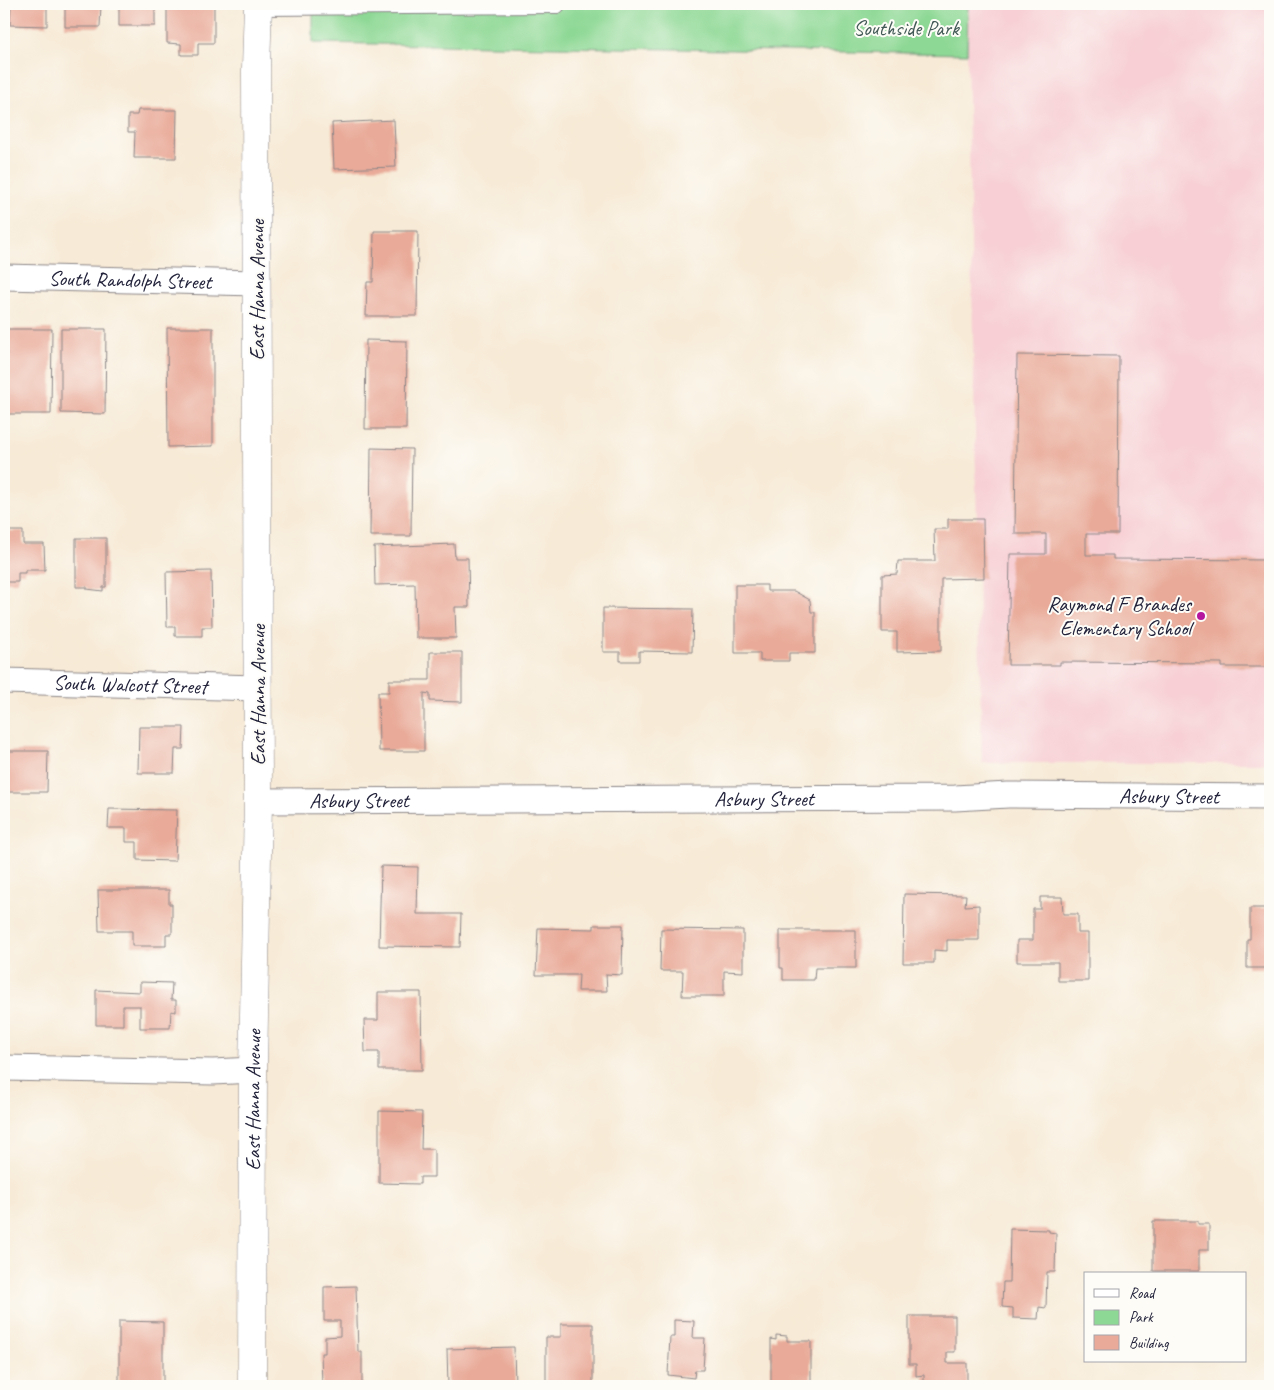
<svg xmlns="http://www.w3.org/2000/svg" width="1274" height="1390" viewBox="0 0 1274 1390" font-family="Caveat,sans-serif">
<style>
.built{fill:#f7cfd4}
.green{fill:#8dd894;stroke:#587d68}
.building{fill:#e9aa99}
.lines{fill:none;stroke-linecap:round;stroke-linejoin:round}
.service-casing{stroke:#8c8688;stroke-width:14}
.minor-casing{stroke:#8c8688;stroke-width:27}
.secondary-casing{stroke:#8c8688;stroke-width:29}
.service{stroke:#fff;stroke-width:12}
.minor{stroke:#fff;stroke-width:25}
.secondary{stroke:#fff;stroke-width:28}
.poi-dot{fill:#b5179e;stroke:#fdfcf7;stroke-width:2}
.labels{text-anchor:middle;stroke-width:4;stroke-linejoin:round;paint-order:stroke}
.park-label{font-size:21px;fill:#425956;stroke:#fdfcf7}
.street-label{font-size:21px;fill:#22223b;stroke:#fdfcf7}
.poi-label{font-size:21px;fill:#22223b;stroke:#fdfcf7;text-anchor:end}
</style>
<rect width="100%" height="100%" fill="#fdfcf7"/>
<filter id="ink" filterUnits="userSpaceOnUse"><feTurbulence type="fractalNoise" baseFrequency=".02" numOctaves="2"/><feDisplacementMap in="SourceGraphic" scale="10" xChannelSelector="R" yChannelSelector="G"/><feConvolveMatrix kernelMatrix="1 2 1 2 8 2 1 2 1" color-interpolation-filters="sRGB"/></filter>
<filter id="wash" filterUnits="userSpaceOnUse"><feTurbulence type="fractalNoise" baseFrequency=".0096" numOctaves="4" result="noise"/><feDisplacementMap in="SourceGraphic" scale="20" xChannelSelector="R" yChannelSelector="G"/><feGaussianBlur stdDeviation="1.12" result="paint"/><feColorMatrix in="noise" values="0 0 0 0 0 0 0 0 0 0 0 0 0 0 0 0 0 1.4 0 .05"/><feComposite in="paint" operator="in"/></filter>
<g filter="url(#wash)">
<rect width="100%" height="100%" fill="#f7ead6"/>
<!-- built -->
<path class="built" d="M968 4H1270V763H982L967 54Z"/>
<!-- green -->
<path class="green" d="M313 4H968L967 54 313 43Z"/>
<g id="blocks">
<!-- building -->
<path class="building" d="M11 4H47V26L10 25Z
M65 4H101L100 27H65Z
M119 4H155V26H119Z
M167 4H214V43H198V55H181V44L167 43Z
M138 110H177L176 158H134L135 132H128V115H137Z
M394 120 396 167 334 169 332 123Z
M374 231H418L417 316H366L367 282H373Z
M167 328H213V446L168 447Z
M7 329H52L51 414H6Z
M61 329H106L105 414 61 413Z
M366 340 407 341 406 429H365Z
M1017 355 1119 356 1118 534H1086V555H1113V559L1270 560V667H1222V663L1060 662V665H1008L1010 554H1046V534H1015Z
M371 448 412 449 411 536H370Z
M948 519H983L984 578 941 579V651L897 652V632H882V575L897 574 898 561H935L934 529H948Z
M4 531H23V544H44L45 570H25V573H18V582H4Z
M76 538H106V587H103V591L87 589V587H76Z
M454 544 455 558H468L469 607H455L456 638H416L415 584 375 585 374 547Z
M211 571 212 627H202V636H175V627H167L166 572Z
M735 585H767V591H794L810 600 811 612H815V653H789V661H760V653H735Z
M603 608 693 609 692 652 639 651V661H620V652H603Z
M430 652H462V702L430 701V694L424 693V751H379L378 692H389V680H430Z
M139 727H184L183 749H175L174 773H138Z
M4 751H48L47 792H4Z
M109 809 177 810 175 861 137 860V842H126V828H108Z
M381 866 418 867 417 914H461L460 947 379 946Z
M98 890H169V904H172V934H166V946H132V931H99Z
M904 894 966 895 965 906 979 905V940H947V951L934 950V963H903Z
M1040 897H1062L1063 914H1078V933H1088V981H1058V962H1017V940H1033V909H1040Z
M1250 908H1270V968H1247V939H1250Z
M594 925H623L622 975 606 974 607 991H578L579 975H536L538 928 594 929Z
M661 929 743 930V972L724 971V996H682L683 971H660Z
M780 930H856V968H815L814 980H783V968H780Z
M140 982 172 983 171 1000H176V1012L171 1011 170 1028H140V1006H123V1025H96V990L140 992Z
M378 992H421L422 1070H379V1052H365L364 1020H378Z
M379 1111 422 1112 421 1149H434V1177H420V1184L379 1183Z
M1153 1221H1198V1224H1209V1250H1199V1271H1153Z
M1010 1229 1049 1230V1232L1056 1233 1055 1272H1047L1046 1308 1039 1307 1038 1319 1013 1318V1308L1002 1307 1003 1282H1009Z
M356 1286 358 1352H362V1386H322L321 1353H325V1337L340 1336V1321H324V1287Z
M909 1316H955V1352H947V1363H967V1386H924V1375L916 1376V1364H909Z
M674 1320 694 1321 693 1338H705L703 1370H695L694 1378 668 1375 670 1337H674Z
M119 1321 163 1322V1386H119Z
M561 1324H593V1385H546V1337H561Z
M776 1335 787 1336V1341H811V1386H771V1339L776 1340Z
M514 1347 515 1385H496V1386H448L447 1349Z"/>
</g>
</g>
<g filter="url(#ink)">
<use href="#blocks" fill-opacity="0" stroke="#8c8688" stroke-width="1"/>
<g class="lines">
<!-- service casing -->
<g class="service-casing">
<path id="service" d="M258 9 558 7V4"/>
</g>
<!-- minor casing -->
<g class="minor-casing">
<g id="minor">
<path id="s1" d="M4 277 257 283"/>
<path id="s2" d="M4 681 257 688"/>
<path id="s3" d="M258 801 955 798 1008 795 1270 797"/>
<path d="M4 1068 213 1072 253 1070"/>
</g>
</g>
<!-- secondary casing -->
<g class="secondary-casing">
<g id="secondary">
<path id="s4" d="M252 1386 253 1070 258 801 256 69 258 4"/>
</g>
</g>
<!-- service -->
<use href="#service" class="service"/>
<!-- minor -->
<use href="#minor" class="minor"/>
<!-- secondary -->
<use href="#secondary" class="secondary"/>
</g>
</g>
<!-- markers -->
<circle class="poi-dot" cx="1201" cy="616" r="5"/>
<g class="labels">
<!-- park labels -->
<g class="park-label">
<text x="906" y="35">Southside Park</text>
</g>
<!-- street labels -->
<g class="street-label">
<text dy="7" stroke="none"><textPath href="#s1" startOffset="126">South Randolph Street</textPath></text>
<text transform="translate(257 290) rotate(-90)" y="7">East Hanna Avenue</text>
<text dy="7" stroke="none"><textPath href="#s2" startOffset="126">South Walcott Street</textPath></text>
<text transform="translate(258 695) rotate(-90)" y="7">East Hanna Avenue</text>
<text dy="7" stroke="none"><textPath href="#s3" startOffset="911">Asbury Street</textPath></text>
<text dy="7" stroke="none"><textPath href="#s3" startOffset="506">Asbury Street</textPath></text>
<text dy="7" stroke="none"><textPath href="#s3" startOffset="101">Asbury Street</textPath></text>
<text dy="7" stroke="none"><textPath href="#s4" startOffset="286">East Hanna Avenue</textPath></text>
</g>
<!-- poi labels -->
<g class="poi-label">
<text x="1191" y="611">Raymond F Brandes<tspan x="1191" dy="24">Elementary School</tspan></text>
</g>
</g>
<!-- margin -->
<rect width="1274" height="1390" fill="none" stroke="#fdfcf7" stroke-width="20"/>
<!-- legend -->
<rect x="1084" y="1272" width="162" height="90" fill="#fdfcf7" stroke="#a5a5ac"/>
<rect x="1094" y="1289" width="25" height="8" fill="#ffffff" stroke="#a5a5ac"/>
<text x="1129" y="1298" font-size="15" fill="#22223b">Road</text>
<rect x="1094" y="1310" width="25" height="15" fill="#8dd894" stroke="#a5a5ac"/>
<text x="1129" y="1322" font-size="15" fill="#22223b">Park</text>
<rect x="1094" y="1335" width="25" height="15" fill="#e9aa99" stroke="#a5a5ac"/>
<text x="1129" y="1348" font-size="15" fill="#22223b">Building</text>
</svg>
